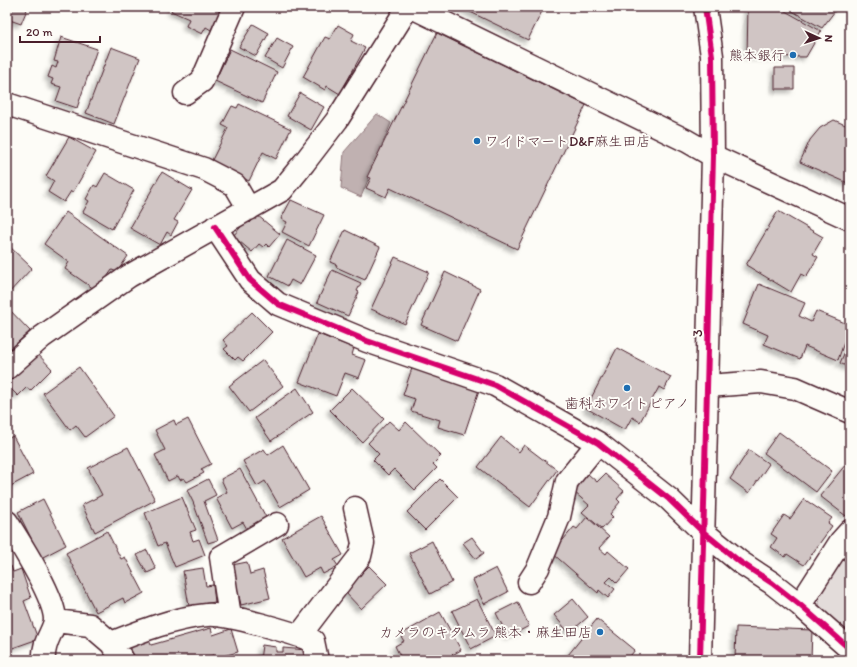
<svg xmlns="http://www.w3.org/2000/svg" width="857" height="667" viewBox="0 0 857 667" font-family="Itim,'Klee One',sans-serif">
<style>
.green{fill:#e3dcda;stroke:#967e82}
.water{fill:#c0b1b1;stroke:#91777b}
.building{fill:#d0c5c4;stroke:#4a1f2b;filter:url(#shadow)}
.lines{fill:none;stroke-linecap:round;stroke-linejoin:round}
.minor-casing{stroke:#4a1f2b;stroke-width:25}
.minor{stroke:#fdfcf7;stroke-width:22}
.cycleway-casing{stroke:#fdfcf7;stroke-width:8}
.cycleway{stroke:#d6006c;stroke-width:6}
.poi-dot{fill:#1f6fb2;stroke:#fdfcf7;stroke-width:1.5}
.labels{text-anchor:middle;stroke-width:4;stroke-linejoin:round;paint-order:stroke}
.poi-label{font-size:14px;fill:#4a1f2b;stroke:#fdfcf7;text-anchor:end}
.street-label{font-size:14px;fill:#4a1f2b;stroke:#fdfcf7}
</style>
<defs>
<filter id="shadow"><feDropShadow dx="-3.5" dy="3.5" stdDeviation="2" flood-color="#0004"/></filter>
</defs>
<rect width="100%" height="100%" fill="#fdfcf7"/>
<filter id="ink" filterUnits="userSpaceOnUse"><feTurbulence type="fractalNoise" baseFrequency=".025" numOctaves="2"/><feDisplacementMap in="SourceGraphic" scale="8" xChannelSelector="R" yChannelSelector="G"/><feConvolveMatrix kernelMatrix="1 2 1 2 8 2 1 2 1" color-interpolation-filters="sRGB"/></filter>
<g filter="url(#ink)">
<!-- green -->
<path class="green" d="M850 545V642L820 612 818 596Z"/>
<!-- water -->
<path class="water" d="M377 114 391 123 361 197 341 188 344 152Z"/>
<!-- building -->
<path class="building" d="M7 7H28L21 24 7 19Z
M173 7H222L211 30 206 27 202 34 186 26 189 19 171 11Z
M460 7H544L528 40Z
M748 7H778L821 31 806 57 747 56Z
M785 7H838L822 28Z
M253 24 269 33 256 56 239 47Z
M338 25 354 34 351 41 365 48 340 94 327 86 325 90 303 77 325 37 330 39Z
M437 33 586 105 517 249 390 188 386 197 366 188 371 178 367 177Z
M61 37 97 49 77 108 56 101 61 87 51 84 53 79 48 77 52 66 56 68 58 62 54 61Z
M277 38 293 47 282 68 265 58Z
M111 47 140 58 114 124 86 113Z
M230 49 277 72 262 103 215 81Z
M775 68H794V89H775Z
M300 93 324 107 311 130 287 116Z
M239 104 291 129 276 159 263 152 249 181 211 162 228 128 222 125 232 106 237 108Z
M834 120 850 127V184L800 162 810 140 820 128Z
M69 137 96 152 73 192 71 191 64 202 48 192 54 181 46 176Z
M162 172 192 190 174 220 178 222 171 235 167 232 160 245 130 228Z
M105 173 134 190 112 229 83 212 89 201 86 199 94 185 97 187Z
M291 200 324 215 309 246 282 232 287 222 281 219Z
M778 211 823 237 813 254 818 257 806 277 801 274 791 292 746 265Z
M66 212 128 256 117 272 112 270 97 291 65 269 69 262 44 244Z
M257 215 280 234 269 247 266 244 263 247 259 244 252 252 233 236 247 220 250 223Z
M345 230 380 247 365 280 336 267 337 265 330 262Z
M287 240 316 255 300 285 291 280 288 286 269 276Z
M7 244 32 268 7 295Z
M395 257 429 272 405 324 371 309Z
M332 270 361 283 357 291 359 292 348 316 317 302Z
M445 272 480 289 457 341 421 325Z
M759 284 805 303 799 316 811 322 816 311 850 325 838 360 805 346 800 359 764 344 768 335 743 324Z
M7 307 30 331 7 352Z
M252 312 272 332 243 361 238 357 235 360 224 349 228 346 223 340Z
M318 334 354 348 352 355 366 360 359 378 345 373 336 396 299 382Z
M850 340V368L840 363Z
M617 348 671 377 664 390 659 387 640 422 632 417 625 430 586 408Z
M35 351 52 369 30 391 27 387 18 396 7 385V379Z
M263 360 283 386 249 412 229 386Z
M79 367 114 416 85 437 76 425 70 430 43 393Z
M412 368 479 390 464 435 438 427 440 420 411 411 415 399 403 395Z
M297 388 313 412 271 441 255 418Z
M352 388 384 419 362 442 330 410Z
M188 419 211 464 201 469 204 473 187 482 184 478 180 480 178 476 168 481 155 455 165 450 155 430 174 420 176 425Z
M389 421 399 430 406 422 441 456 433 464 437 468 415 490 394 469 388 475 373 460 379 454 368 443Z
M779 432 832 471 816 492 764 453Z
M13 436 33 474 7 488V439Z
M501 437 519 452 524 445 557 470 530 507 478 467Z
M283 445 309 490 280 507 265 481 257 486 243 461 264 449 268 455Z
M128 447 155 500 95 532 82 505 102 495 88 468Z
M749 450 769 464 749 493 730 479Z
M846 464 850 467V510L846 516 820 496Z
M240 469 267 519 247 529 243 522 232 528 216 498 227 492 221 479Z
M588 474 597 482 605 474 624 491 617 499 620 502 610 514 613 517 602 529 582 512 589 505 573 491Z
M208 479 216 495 204 501 218 540 208 543 193 502 187 490Z
M440 479 458 497 425 530 407 512Z
M182 497 196 530 190 532 193 541 199 539 205 555 175 567 165 543 158 546 145 513Z
M43 499 66 545 41 558 18 512Z
M804 499 832 518 828 523 832 526 804 565 787 554 785 557 771 547 777 538 771 534 784 515 790 519Z
M321 516 343 555 334 560 338 566 323 574 320 568 304 577 282 538Z
M587 517 609 537 599 548 606 554 608 551 629 569 617 583 611 577 606 582 615 589 608 598 599 590 598 593 552 553 574 527 577 529Z
M107 531 121 559 125 557 144 593 125 603 123 598 96 612 66 553Z
M472 537 484 553 476 559 463 543Z
M432 541 452 582 430 594 409 553Z
M147 550 156 569 147 573 137 555Z
M247 562 250 574 263 570 270 598 241 605 232 565Z
M11 566 13 572 21 569 31 598 24 601 38 639 7 650V568Z
M369 566 387 584 361 609 344 591Z
M203 568 206 586 213 585 215 602 189 606 183 571Z
M496 568 508 592 484 604 473 580Z
M477 599 496 636 471 649 452 611Z
M573 599 588 617 569 633 554 615Z
M518 602 529 626 508 637 496 613Z
M440 612 461 650 444 660H402L395 646 404 641 400 635Z
M597 619 635 650 627 660H564Z
M736 627 812 630 811 660H735Z
M211 628 213 635 231 629 238 652 215 658 214 655 195 660H134L130 645 149 640 151 645Z
M262 645 276 647V652H283V648L307 650 306 660H260Z"/>
<g class="lines">
<!-- minor casing -->
<g class="minor-casing">
<path id="minor" d="M412 7 687 141 713 156 850 219
M185 93 202 81 234 7
M7 104 204 169 235 185 249 209
M215 227 250 280 278 304 367 341 495 385 598 443 669 499 702 531 740 562 772 583 800 605 850 649
M7 368 42 337 129 276 282 190 304 163 337 120 408 7
M708 386 761 382 795 388 850 412
M7 522C20 543 54 595 55 619 55 630 42 642 44 660
M529 582 538 568 559 517 567 481 598 443
M800 605 841 541 850 531
M230 617 221 557 277 524
M55 621 90 625 111 643 123 660
M300 635 360 556 363 543 355 508
M111 643C141 631 174 618 207 615 226 613 294 633 313 641L317 660
M700 660 713 156 712 56 705 7"/>
</g>
<!-- minor -->
<use href="#minor" class="minor"/>
<!-- cycleway casing -->
<g class="cycleway-casing">
<path id="cycleway" d="M215 227 250 280 278 304 367 341 495 385 598 443 669 499 702 531 740 562 772 583 800 605 850 649
M700 660 713 156 712 56 705 7"/>
</g>
<!-- cycleway -->
<use href="#cycleway" class="cycleway"/>
</g>
</g>
<!-- markers -->
<g class="poi-dot">
<circle cx="793" cy="55" r="4"/>
<circle cx="477" cy="141" r="4"/>
<circle cx="627" cy="388" r="4"/>
<circle cx="600" cy="632" r="4"/>
</g>
<g class="labels">
<!-- poi labels -->
<g class="poi-label">
<text x="785" y="60">熊本銀行</text>
<text x="485" y="146" text-anchor="start">ワイドマートD&amp;F麻生田店</text>
<text x="627" y="408" text-anchor="middle">歯科ホワイトピアノ</text>
<text x="592" y="637">カメラのキタムラ 熊本・麻生田店</text>
</g>
<!-- street labels -->
<g class="street-label">
<text transform="translate(697 333) rotate(-89)" y="5">3</text>
</g>
</g>
<!-- margin -->
<rect width="857" height="667" fill="none" stroke="#fdfcf7" stroke-width="24"/>
<rect x="12" y="12" width="833" height="643" fill="none" stroke="#4a1f2b" stroke-width="1.5" filter="url(#ink)"/>
<!-- north arrow -->
<g transform="translate(819 38) rotate(93)" stroke="#fdfcf7" stroke-width="3" paint-order="stroke">
<path d="M0-3L7 15L0 10L-7 15Z" fill="#4a1f2b"/>
<text y="-6" font-size="11" font-weight="bold" text-anchor="middle" fill="#4a1f2b">N</text>
</g>
<!-- scale -->
<path d="M20 36v6h80v-6" fill="none" stroke="#4a1f2b" stroke-width="2"/>
<text x="26" y="36" font-size="12" fill="#4a1f2b" stroke="#fdfcf7" stroke-width="3" paint-order="stroke">20 m</text>
</svg>
